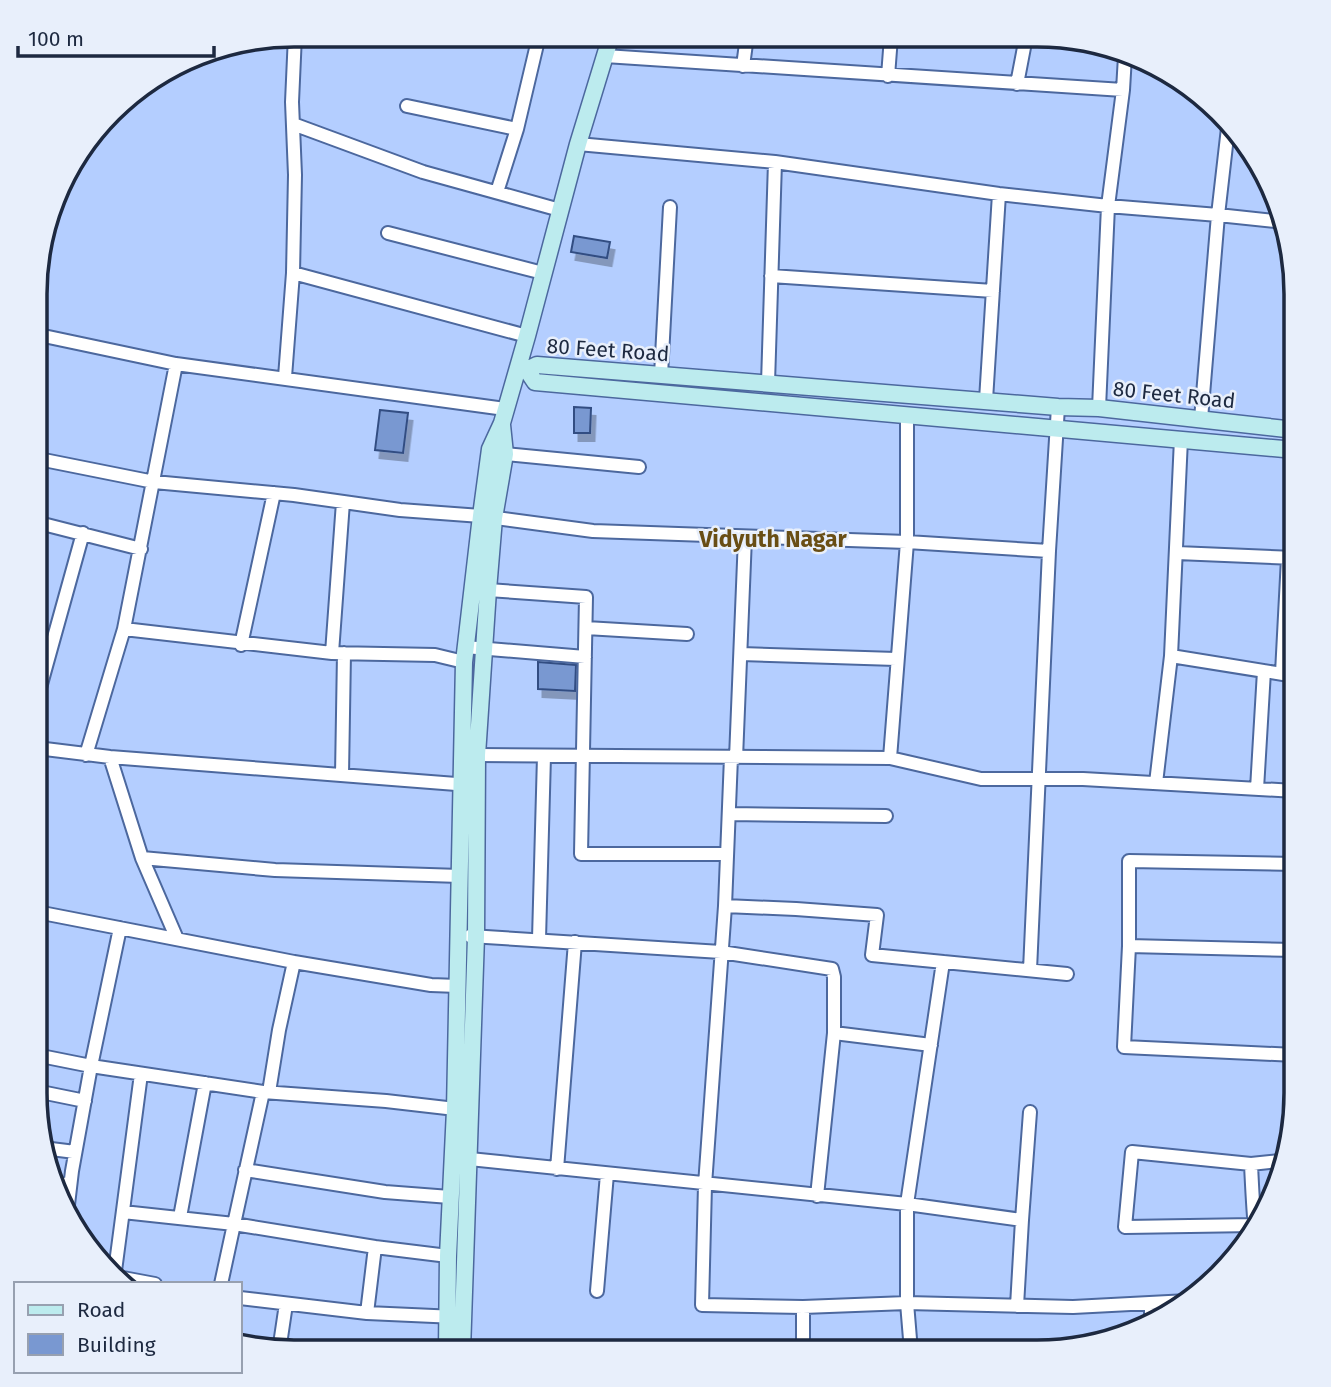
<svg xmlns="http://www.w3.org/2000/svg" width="1331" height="1387" viewBox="0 0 1331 1387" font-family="'Fira Sans',sans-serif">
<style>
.building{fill:#7998d1;stroke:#334e82;stroke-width:2;filter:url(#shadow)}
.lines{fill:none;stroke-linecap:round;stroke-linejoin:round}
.street-casing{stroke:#4c689e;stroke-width:16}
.secondary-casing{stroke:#4c689e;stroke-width:19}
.street{stroke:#fff;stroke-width:12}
.secondary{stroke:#bcebee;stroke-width:16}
.labels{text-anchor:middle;stroke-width:5;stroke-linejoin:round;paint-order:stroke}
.street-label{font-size:21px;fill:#1d2940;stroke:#e8effb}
.neighbourhood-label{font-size:23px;font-weight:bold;fill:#694e15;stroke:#e8effb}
.rim{fill:none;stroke:#1d2940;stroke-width:3.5}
</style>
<defs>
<filter id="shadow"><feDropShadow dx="4.5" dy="8" stdDeviation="0" flood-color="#0004"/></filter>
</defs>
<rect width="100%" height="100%" fill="#b4ceff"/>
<!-- building -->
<path class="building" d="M574 236 610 242 607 258 571 252Z
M574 407 591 408 590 433H574Z
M380 410 408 413 403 453 375 450Z
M538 662 576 665 575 691 538 689Z"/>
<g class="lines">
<!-- street casing -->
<g class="street-casing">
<path id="street" d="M519 36 537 41
M605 56 1123 90 1125 56
M743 66 747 36
M888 76 891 37
M1017 84 1026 37
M407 106 517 129
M293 124 423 172 560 210
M578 144 775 162 999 194 1108 206 1123 90
M497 192 517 129 539 36
M388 233 543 273
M293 273 527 336
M771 276 993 291
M39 335 176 364 505 409
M661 375 670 207
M285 377 293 273 295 175 292 102 295 35
M768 383 775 162
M986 400 999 194
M1099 408 1108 206 1218 215 1228 128
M907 415V542L1049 551
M1201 419 1218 215 1284 222
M1181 439 1171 656 1295 676
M505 454 639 467
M39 459 154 482 294 495 400 510 481 516 593 531 907 542 890 758 981 779H1083L1295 791
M39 523 141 549
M1177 553 1295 558
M488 590 586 597 581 854H727
M586 628 687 634
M124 629 332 653 435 655 464 662
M241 645 274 493
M465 647 585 657
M332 653 343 502
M741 654 896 659
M1282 673 1288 558
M38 695 83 533
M37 748 110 757 469 785
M86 755 124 629 176 364
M477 755 890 758
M110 757 142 858 275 870 460 876
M731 757 725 906 796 909 877 915 872 955 1067 974
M736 758 745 537
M342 775 344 653
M1156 783 1171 656
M1257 789 1264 671
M729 814 886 816
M142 858 177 939
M1295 864 1129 861V946L1124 1047 1295 1055
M725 906 705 1185 702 1305 803 1307 907 1303 911 1351
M37 912 294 962
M120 928 91 1066 263 1092
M470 936 721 952 832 969 834 977V1033L817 1196
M539 939 544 756
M1129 946 1295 950
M943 962 907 1204 1022 1220 1030 1112
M1030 970 1049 551 1058 407
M834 1033 931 1045
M36 1055 91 1066 72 1171 67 1213
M36 1091 85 1101
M269 1092 279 1030 294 962 431 985 458 986
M43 1148 75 1152
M460 1158 907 1204V1303L1073 1307 1188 1301
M1251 1164 1280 1161
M557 1169 575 942
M245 1170 385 1192 450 1197
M54 1186 70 1183
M123 1212 234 1224 263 1092 386 1101 464 1110
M180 1217 205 1083
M1255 1229C1253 1207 1252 1186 1251 1164L1132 1152 1125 1227 1254 1225 1259 1224
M375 1247 448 1256
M115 1271 141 1074
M123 1278 155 1284
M221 1284 234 1224 375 1247 367 1313
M597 1291 607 1174
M240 1298 367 1313 456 1317
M1151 1303V1323
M1017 1306 1022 1220
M803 1307V1351
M279 1351 286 1304"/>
</g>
<!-- secondary casing -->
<g class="secondary-casing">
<path id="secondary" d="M1295 430 1099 408 1058 407 537 365 527 370 535 382 1295 450
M447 1351 448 1256 455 1110 464 662 481 516 490 449 502 423 527 336 578 144 611 36
M462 1351 476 936 477 755 488 590 494 518 505 454 502 425"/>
</g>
<!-- street -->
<use href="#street" class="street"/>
<!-- secondary -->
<use href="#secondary" class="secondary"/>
</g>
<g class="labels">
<!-- street labels -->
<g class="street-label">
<text transform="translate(608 350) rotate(4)" y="7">80 Feet Road</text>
<text transform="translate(1174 395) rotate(6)" y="7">80 Feet Road</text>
</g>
<!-- neighbourhood labels -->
<g class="neighbourhood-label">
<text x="773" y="547">Vidyuth Nagar</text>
</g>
</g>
<!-- crop -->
<path d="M0 0H1331V1387H0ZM294 47H1037A247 247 0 0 1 1284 294V1093A247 247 0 0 1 1037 1340H294A247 247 0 0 1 47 1093V294A247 247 0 0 1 294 47Z" fill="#e8effb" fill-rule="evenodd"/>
<path class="rim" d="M294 47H1037A247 247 0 0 1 1284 294V1093A247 247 0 0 1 1037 1340H294A247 247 0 0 1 47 1093V294A247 247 0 0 1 294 47Z"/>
<!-- legend -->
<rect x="14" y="1282" width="228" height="91" fill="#e8effb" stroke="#97a0b0" stroke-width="2"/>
<rect x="28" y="1305" width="35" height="10" fill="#bcebee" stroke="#97a0b0" stroke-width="2"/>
<text x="77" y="1317" font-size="21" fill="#1d2940">Road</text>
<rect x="28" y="1334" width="35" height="21" fill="#7998d1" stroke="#97a0b0" stroke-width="2"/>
<text x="77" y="1352" font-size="21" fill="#1d2940">Building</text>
<!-- scale -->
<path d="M18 46v10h196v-10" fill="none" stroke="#1d2940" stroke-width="3.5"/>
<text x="28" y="46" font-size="21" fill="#1d2940" stroke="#e8effb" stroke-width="5" paint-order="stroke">100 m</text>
</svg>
